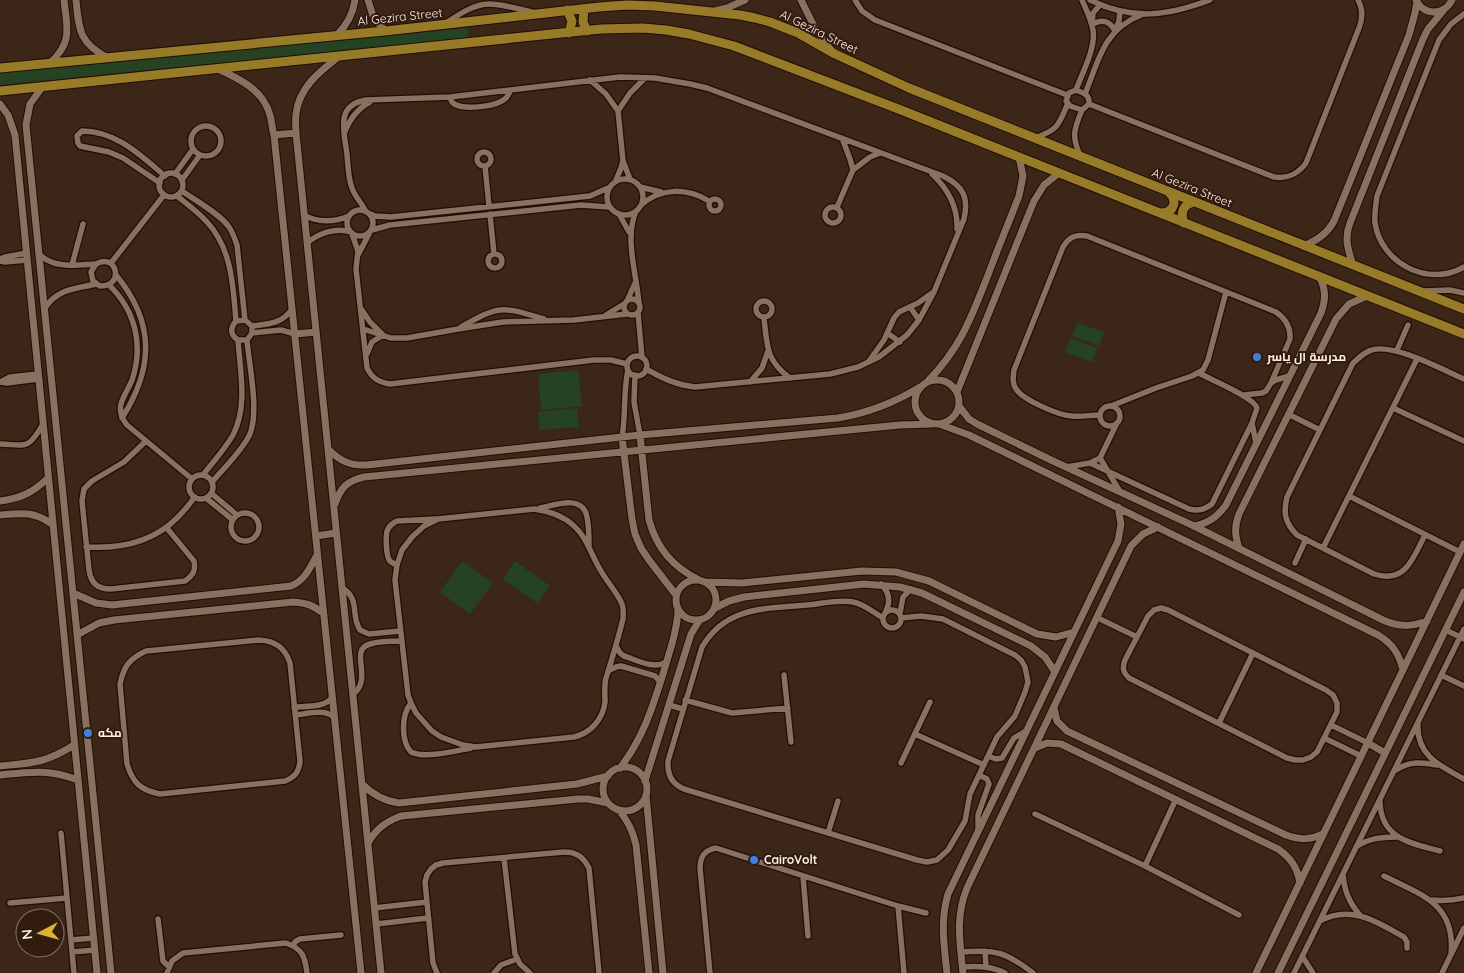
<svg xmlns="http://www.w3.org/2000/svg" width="1464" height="973" viewBox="0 0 1464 973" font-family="Quicksand,Cairo,sans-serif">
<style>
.green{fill:#254322}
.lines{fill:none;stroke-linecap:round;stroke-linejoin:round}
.minor-casing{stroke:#220e03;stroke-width:8}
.tertiary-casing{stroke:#220e03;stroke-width:9}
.primary-casing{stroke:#220e03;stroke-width:11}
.minor{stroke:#897060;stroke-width:5.5}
.tertiary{stroke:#897060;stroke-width:7}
.primary{stroke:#987b28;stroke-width:9}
.shop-dot{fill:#3f7fe0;stroke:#311c0f;stroke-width:2}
.labels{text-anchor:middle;stroke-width:4;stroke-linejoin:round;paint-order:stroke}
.street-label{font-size:12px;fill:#fff0e7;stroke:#311c0f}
.poi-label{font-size:12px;font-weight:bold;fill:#fff0e7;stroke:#311c0f;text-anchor:start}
</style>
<rect width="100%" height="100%" fill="#3b2618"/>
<!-- green -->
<path class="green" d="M468 28 469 38 0 85V72Z
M1077 323 1104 332 1099 346 1072 336Z
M1070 338 1097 348 1093 362 1065 352Z
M578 370 582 406 541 410 538 374Z
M577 408 579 427 539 430 538 412Z
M462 561 493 583 470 614 440 592Z
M515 561 550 586 537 603 503 579Z"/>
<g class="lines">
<!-- minor casing -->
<g class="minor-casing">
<path id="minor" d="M855 0 862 11 875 20 1067 95
M1090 0C1133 21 1167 16 1210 0
M1100 5 1093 13 1092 25C1102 18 1110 21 1115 31
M1464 14 1451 24 1439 40 1377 196C1376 205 1374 213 1375 223 1381 263 1428 288 1464 267
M446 23C458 15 474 4 489 4 503 4 518 9 532 12
M1116 29 1119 21 1120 11
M590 80 606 94 618 111 623 161 630 179
M1076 90C1082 73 1096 48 1093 30 1091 19 1086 9 1082 0
M1076 90C1084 93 1090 95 1089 104L1082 110 1070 106 1066 101 1069 93Z
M1085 94C1099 60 1103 30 1141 15
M450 97C451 100 451 102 454 104 465 110 497 107 506 98 508 96 509 94 510 91
M1089 104 1274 177C1288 179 1298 174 1306 163L1359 28C1363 18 1363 9 1358 0
M618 111 630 93 645 78
M191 141a15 15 0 1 1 30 0a15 15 0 1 1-30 0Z
M344 134C349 120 357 109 370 102
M842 138 850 159 853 170
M1035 138C1059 129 1058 126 1068 103
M477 159a7 7 0 1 1 14 0a7 7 0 1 1-14 0Z
M1081 157C1071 137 1074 129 1082 110
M485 166 489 206
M159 185a12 12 0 1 1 24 0a12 12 0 1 1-24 0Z
M175 174 193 149
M932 174C948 189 958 207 957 229
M607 197a18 18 0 1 1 36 0a18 18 0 1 1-36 0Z
M182 180 200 155
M616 180 621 168 623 161
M160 183 123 158 109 152 80 146 78 143 77 136 82 131C116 131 140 155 165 176
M640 187 661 192
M182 191C195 200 220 214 229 227 233 233 235 239 237 245L245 320
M177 196C187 204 198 212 207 222 232 249 233 286 236 321 230 328 230 335 238 340H247L252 333V326L245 320 236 321
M709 205a6 6 0 1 1 12 0a6 6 0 1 1-12 0Z
M641 205C662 187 687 188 709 201
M825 215a8 8 0 1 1 16 0a8 8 0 1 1-16 0Z
M837 207 853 170 870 157 880 153
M347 223a13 13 0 1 1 26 0a13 13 0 1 1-26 0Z
M636 211C624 239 637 275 639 304
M366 212C362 203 355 197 352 188 348 178 348 165 347 154 344 131 335 105 366 100L450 97 620 77 655 78 690 84 707 88 943 176C963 186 969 197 964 219L934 292 919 320 907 335 879 357 858 367 830 374 695 387C676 385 662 378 646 369
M368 213 375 216 391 217 590 196 608 188
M490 214 494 254
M619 214 629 232
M304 215C317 223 335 222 349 216
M372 230 390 225 581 205 609 207
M352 234 358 251 356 269 367 368C372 378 378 382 390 384L594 360H611L627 364
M307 243C319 233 336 227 351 232
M39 254C54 269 75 265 96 264 117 252 125 287 100 286L93 281 91 272 96 264
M488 261a7 7 0 1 1 14 0a7 7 0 1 1-14 0Z
M358 255 369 234
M0 259 5 257 27 253
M0 261 5 262 27 260
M111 263 164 195
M72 265 83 224
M116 275C155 322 154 368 122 418
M109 285C135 310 144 345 132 380 129 388 123 396 121 404 119 412 123 420 127 425L192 479
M1424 291 1450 290 1464 293
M624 307a8 8 0 1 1 16 0a8 8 0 1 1-16 0Z
M756 309a8 8 0 1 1 16 0a8 8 0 1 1-16 0Z
M627 301 635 283
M910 307 919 320
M44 310C55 289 75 289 96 284
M362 310 370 322 383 335 372 342 367 354
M638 313 642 357
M606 315 624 304
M764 318C767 345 766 361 790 378
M252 326C268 324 282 324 292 309
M461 327C500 305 501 306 544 319
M363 329 391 338H407L458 329 503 322 574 320 627 314
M252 333 281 330 295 334
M887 333 900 342
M1397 350 1408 325
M627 366a10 10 0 1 1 20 0a10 10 0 1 1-20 0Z
M869 361 884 340 894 318 899 312 918 303 932 293
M1199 373C1211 380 1254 397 1257 408L1252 423 1256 443
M635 375 634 402 640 435
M0 382 10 377 38 374
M0 382 7 383 38 379
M750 382 762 368 768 351
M1244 395 1262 393 1266 391 1271 383 1276 380 1289 376
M1100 416a10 10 0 1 1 20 0a10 10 0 1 1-20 0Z
M1111 406 1156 388 1192 376 1203 370 1208 360 1226 292
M1393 408 1464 441
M1288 414 1320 430
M1100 415C1091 415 1081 417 1072 416 1060 416 1023 400 1016 389 1012 383 1013 377 1014 370L1063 247C1069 237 1076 234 1087 236L1276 312C1286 319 1291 327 1290 339L1271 383
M622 437C626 415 623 392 628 370
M146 441 124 462 92 481 84 489 82 501 89 570C91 583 97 589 111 589L185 581C193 575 196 571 194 561L166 527
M0 444C27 445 28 450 43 424
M1100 458 1119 490
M1090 463 1189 509C1199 511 1204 510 1212 504L1252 423
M1066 467 1090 463 1100 458 1117 423
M189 487a12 12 0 1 1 24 0a12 12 0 1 1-24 0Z
M203 475C213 462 225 449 233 435 248 406 240 371 238 340
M212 482C224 468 240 453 249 436 260 414 249 365 247 340
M211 493 237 515
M1349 496 1460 552
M206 498 233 520
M540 508C555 505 583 494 587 517 589 526 589 536 589 545
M534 509C548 511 562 515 573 525 587 537 591 555 601 571 607 582 617 592 622 604 624 609 623 614 623 619 618 639 612 659 606 678 604 686 605 694 605 702 603 719 591 733 574 737L476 747 463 745 441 737 432 731 416 713 411 703 408 695 395 580 397 565 402 550 412 537 424 526 438 519Z
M231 527a14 14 0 1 1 28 0a14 14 0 1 1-28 0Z
M1425 535C1413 558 1406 584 1374 574L1297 535C1285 523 1283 513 1287 497L1353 363C1359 358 1364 352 1372 350 1393 343 1443 370 1464 379
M86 547C119 549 153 542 177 518 183 512 189 505 194 498
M1323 548 1417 359
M1295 563 1306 539
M397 565C394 564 392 563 390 561 386 557 385 533 388 529 390 525 393 523 397 521L436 519
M881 584C889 592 891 601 886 611
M342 588C361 599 350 615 360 630L369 634 400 631
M1161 608 1168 610 1326 690 1333 695 1337 703V712L1317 752 1311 757 1303 760H1295L1287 758 1129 678C1123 672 1122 668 1125 660L1148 616 1154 610Z
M883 619a9 9 0 1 1 18 0a9 9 0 1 1-18 0Z
M900 613 903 597 911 589
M883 618C873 612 864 604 853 602 838 599 821 604 807 605 765 609 726 606 702 647L668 761C667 774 672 784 684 789L917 860 927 862 937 860 948 850 965 821 970 794 997 737 1015 716 1025 692 1028 682 1025 667 1021 660 1015 655 943 619 921 616 901 618
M1098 618 1137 637
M1446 630 1464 639
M259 640C276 641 285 648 290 663L300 761C299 772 295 777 285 781L160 794C140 790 133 783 127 764L120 684C124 666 129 659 146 651Z
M616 646 620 653 624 656C637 660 654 670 666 662
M608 671 616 667 621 666 655 676 660 682
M784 675 791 742
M1441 675 1464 686
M353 694C374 679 348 650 370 644 380 641 392 641 401 641
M685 700 732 713 788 708
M411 703C401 715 401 741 411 752 425 759 455 751 471 748
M669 705 683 709
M294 707C306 706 326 708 332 697
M295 715C308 714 325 708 335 718
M1219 723 1253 653
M1418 724C1416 755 1440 766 1464 779
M1331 725 1368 743
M915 734 984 765
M1324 738 1361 756
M988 756 996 759 1002 758 1014 738 1026 731
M901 763 930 702
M1396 770C1409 761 1422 762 1437 765
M1380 802C1381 839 1411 843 1440 851
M1035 814 1145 866 1239 915
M978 830V815L989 784 987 779 979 775
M61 833 74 973
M828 833 838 801
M1356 847C1369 838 1382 837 1397 837
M504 858 515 954 520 964 530 973
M1145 866 1176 799
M1343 874C1344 891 1349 903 1360 915
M803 876 808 936
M1384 876C1422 895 1456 904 1451 955
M1430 900C1442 901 1452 901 1464 898
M10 903 67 898
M898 906 904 973
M374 908 427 902
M158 919 163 961 169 967
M1320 921C1351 904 1377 922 1404 937L1407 942V948
M376 924 428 918
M71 940 93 938
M293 945 296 941 300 939 341 935
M985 951 986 966
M72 952 95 950
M961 952C995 949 1006 952 1033 973
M1302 956 1313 973
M963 967C978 966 991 966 1005 973
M167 973 172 961 183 953 286 943C303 949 305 957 307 973
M437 973 433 963 425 882 427 875 431 869 436 865 443 863 564 852C577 852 583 857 589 868L599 973
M494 973 501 965 517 959
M710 973 700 868C700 856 705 850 716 848L898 906 926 913
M1294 973 1464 629
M1442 973 1464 928"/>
</g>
<!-- tertiary casing -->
<g class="tertiary-casing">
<path id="tertiary" d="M76 0C79 30 79 43 108 58
M368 0 373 16 385 31
M801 0 816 30 831 50
M1416 0C1424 16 1444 16 1452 0
M715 11 727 8 745 0
M337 35C347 25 353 14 355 0
M337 58C318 73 299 88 296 114 295 120 296 127 296 133L381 973
M50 63C73 42 67 28 64 0
M218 69C240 79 263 90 270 115 272 122 272 129 274 135L361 973
M43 86 30 104 26 125 111 973
M0 104 8 115 15 135 97 973
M274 135 296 133
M1304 246C1317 240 1327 234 1334 221L1409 35 1415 13 1417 2
M1353 265C1348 250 1344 238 1350 223L1423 39 1428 29 1443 11
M295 334 316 332
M915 402a22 22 0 1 1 44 0a22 22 0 1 1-44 0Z
M928 381C961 347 971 318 988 275 998 248 1009 222 1019 196L1023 176 1019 157
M957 392 1034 201 1044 185 1059 173
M959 406 969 419 977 424 1053 461 1194 526 1383 620C1399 627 1411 627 1427 621
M939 424 969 435 1378 635C1393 644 1399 654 1403 670
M640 435 649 520C657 549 673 567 699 580
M622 437 632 519 635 534 641 548 649 560 676 595
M328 449C340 461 350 466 367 465L640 435 838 418C868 413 894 403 920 387
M0 501C22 498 32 493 48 478
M335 504C341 487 347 481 364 477L900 425 932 424
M0 515C22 513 33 511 52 524
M1194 526C1209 523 1217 517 1226 505L1321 313C1326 299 1326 289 1319 276
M316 536 336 533
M1239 548C1235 536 1234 527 1239 514L1336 319 1349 304 1367 296
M676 600a20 20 0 1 1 40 0a20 20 0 1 1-40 0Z
M705 582 742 583 862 571 896 572 929 581 1037 634 1056 637 1074 632
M73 593 96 603 112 605 291 586C305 580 310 568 317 555
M715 608 729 601 744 597 864 584 900 587 922 593 1031 646 1045 657 1055 672
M77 635 99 623 114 620 293 602C307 603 312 605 323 613
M1054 708 1057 721 1067 731 1286 835C1300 840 1310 840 1323 834
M1368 743 1385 753
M1035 748 1047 743 1061 744 1278 849C1291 858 1297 867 1300 883
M0 766C32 763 46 763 74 745
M603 789a22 22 0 1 1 44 0a22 22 0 1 1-44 0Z
M620 768C643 738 652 709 663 674 669 653 677 632 678 610
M0 775C30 772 48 769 78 780
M645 781 691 634 699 621
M362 784C373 795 384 801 399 803L577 784 608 776
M646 795 663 973
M619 810C628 822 633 831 636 845L649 973
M368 843C376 829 385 822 401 816L578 799H588L608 803
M947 973C944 945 940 921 948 894L1118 541 1121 524 1118 507
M963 973C960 942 955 918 967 888L1131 546 1143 534 1158 527
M1256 973 1464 544
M1278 973 1464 592"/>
</g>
<!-- primary casing -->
<g class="primary-casing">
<path id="primary" d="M584 9 583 22 587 31
M567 10 572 21 569 33
M0 68 385 31 599 7 627 5 655 6 740 15 755 18 770 22 798 33 835 54 909 88 1464 309
M0 91 601 29 643 28 666 30 689 34 734 46 901 110 1464 334
M1161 213C1174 213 1178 201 1169 192
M1184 223C1180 213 1183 204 1194 202"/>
</g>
<!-- minor -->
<use href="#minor" class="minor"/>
<!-- tertiary -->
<use href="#tertiary" class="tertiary"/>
<!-- primary -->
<use href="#primary" class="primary"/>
</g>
<!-- markers -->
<g class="shop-dot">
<circle cx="1257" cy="357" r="5"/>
<circle cx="88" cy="733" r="5"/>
<circle cx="754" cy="860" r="5"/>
</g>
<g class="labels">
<!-- street labels -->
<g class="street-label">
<text transform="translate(400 17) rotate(-6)" y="4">Al Gezira Street</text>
<text transform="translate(819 32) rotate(26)" y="4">Al Gezira Street</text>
<text transform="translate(1192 188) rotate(22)" y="4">Al Gezira Street</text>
</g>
<!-- poi labels -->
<g class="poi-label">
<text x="1267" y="361">مدرسة ال ياسر</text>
<text x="98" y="737">مكه</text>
<text x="764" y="864">CairoVolt</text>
</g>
</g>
<!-- north arrow -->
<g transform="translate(40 933) rotate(264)"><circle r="24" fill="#311c0f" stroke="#837165"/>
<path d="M0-4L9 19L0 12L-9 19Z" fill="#deb133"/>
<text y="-8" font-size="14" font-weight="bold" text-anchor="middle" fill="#fff0e7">N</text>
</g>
</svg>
